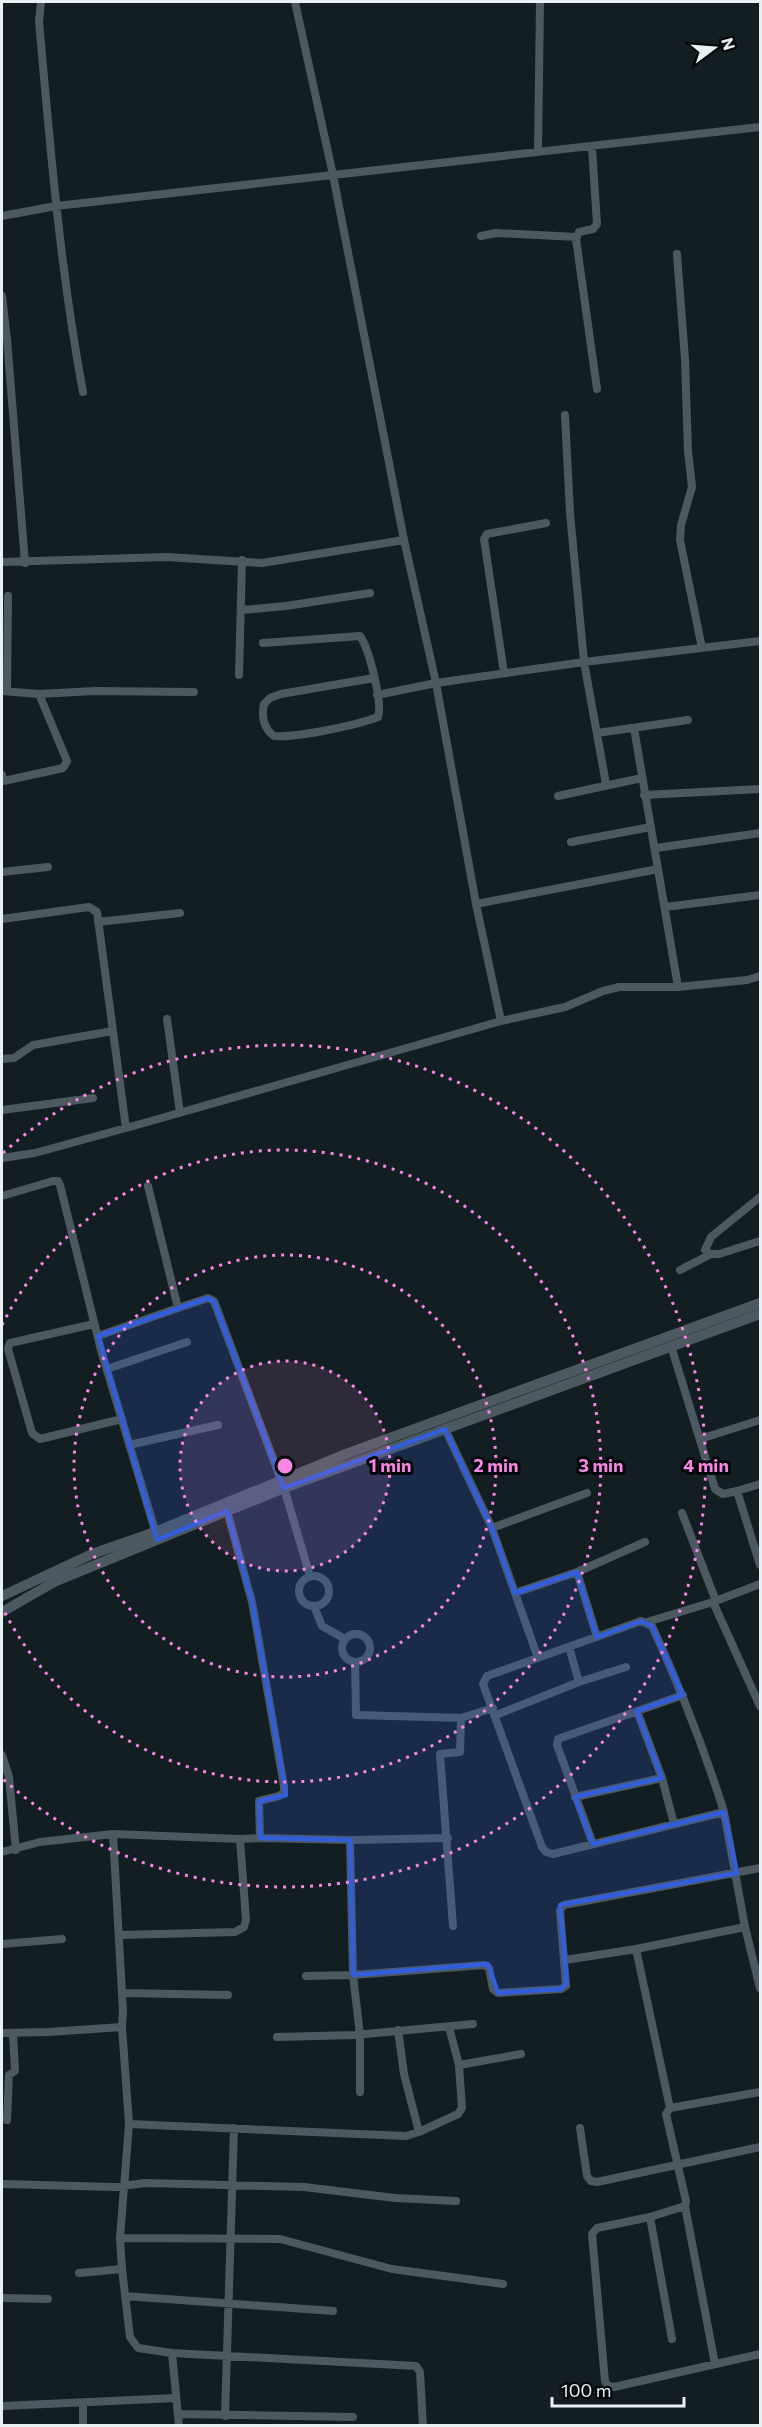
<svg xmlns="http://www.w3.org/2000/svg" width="762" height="2427" viewBox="0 0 762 2427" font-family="Commissioner,sans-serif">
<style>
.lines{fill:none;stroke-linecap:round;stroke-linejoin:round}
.minor{stroke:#4d5960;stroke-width:8}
.tertiary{stroke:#4d5960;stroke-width:10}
.marked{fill:#325edb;fill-opacity:0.2;stroke:#325edb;stroke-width:4.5;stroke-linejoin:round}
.ring{fill:none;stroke:#fa87e6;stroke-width:3;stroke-dasharray:3 6}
.centre{fill:#fa87e6;stroke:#040709;stroke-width:3}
.ring-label{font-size:18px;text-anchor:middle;font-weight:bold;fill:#fa87e6;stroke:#040709;stroke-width:6;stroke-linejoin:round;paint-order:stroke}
</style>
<rect width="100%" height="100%" fill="#131e23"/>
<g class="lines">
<!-- minor -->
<path class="minor" d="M41 2 39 21C50 145 60 269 83 392
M760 127 333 175 404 540 436 683 584 662 760 641
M592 147 597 224 593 229 579 232 576 239 597 389
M538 152 540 2
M2 216 56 206 333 175 295 2
M481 236 496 233 577 237
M677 254 685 359 688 451 692 487 681 525 680 540 702 648
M2 296 7 339 25 563
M565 415 570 513 584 662 606 784
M2 562 167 557 262 563 404 540
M242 610 286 606 370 593
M263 643 360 636C369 648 383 704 378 717 357 725 296 738 274 736 264 729 261 716 264 704L270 698 281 694 374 678
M504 673 484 539 487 534 546 523
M239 675 242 560
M2 691 39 694 95 691 194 692
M7 691 8 596
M634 728 678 987
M597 733 688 720
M2 775 3 781 8 780 63 768 67 761 39 694
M644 795 760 789
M558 796 642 778
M571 842 651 827
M656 848 760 833
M2 872 48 867
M476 904 658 869
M665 907 760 895
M2 919 89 907 97 912 126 1128
M98 922 180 913
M167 1019 180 1113
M501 1021 565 1007 603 991 619 987H678L747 980 760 976
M2 1059 14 1058 33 1045 113 1031
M2 1110 93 1098
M2 1158 35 1153 144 1123 501 1021 476 904 436 683 377 695
M2 1196 53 1181H58L60 1185 101 1350 157 1537
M760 1197 711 1237 705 1250 711 1254H719L760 1241
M680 1270 711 1254
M178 1308 208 1298 214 1301 284 1488 310 1576
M94 1324 10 1343 8 1349 32 1433 40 1439 122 1419
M98 1336 178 1308 148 1186
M671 1346 715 1489 723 1494 737 1491 760 1565
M107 1369 187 1342
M445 1429 492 1528 538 1658
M700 1439 760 1420
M129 1445 218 1425
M737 1491 760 1484
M227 1511 252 1602 284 1786V1792L279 1796 259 1801 260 1838
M682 1513 716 1601
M492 1528 587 1493
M577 1572 597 1637
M299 1591a15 15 0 1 1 30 0a15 15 0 1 1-30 0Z
M760 1584 713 1602 760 1706
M515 1593 577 1572 645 1542
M314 1606 322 1626 345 1639
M641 1621 652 1626C680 1687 704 1748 724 1812L553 1854 546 1852 542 1847 483 1684 487 1676Z
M647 1622 713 1602
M342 1648a14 14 0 1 1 28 0a14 14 0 1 1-28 0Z
M569 1647 579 1682
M355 1662 356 1715 461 1718 493 1708
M637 1711 662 1778 674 1824
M496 1715 579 1682 626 1667
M2 1755 9 1777 16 1850
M575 1797 662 1778
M724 1812 745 1927 760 1988
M113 1834 240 1839 246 1920 244 1927 235 1932 120 1935
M240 1839 260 1838 350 1840 353 1975 484 1965 489 1968 493 1989 498 1993 561 1989 566 1986 560 1910 564 1905 760 1868
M350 1840 448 1838
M593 1844 557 1745 558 1739 683 1695
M2 1852 40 1842 113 1834 123 2011 122 2027 49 2032 2 2033
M453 1926 440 1754 460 1752 461 1718
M2 1944 62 1939
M636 1949 745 1927
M565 1960 636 1949 670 2108
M306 1976 353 1975 360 2035V2092
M123 1993 228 1995
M122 2027 129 2124 120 2238 122 2269 130 2337 138 2348 172 2353 179 2426
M398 2030 404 2074 419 2132
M277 2037 355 2035 473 2024
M459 2065 521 2054
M760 2092 670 2108 666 2114 686 2201 685 2206 650 2217 597 2228 592 2234 605 2381 608 2386 614 2387 760 2354
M7 2120 9 2075 15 2071 13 2033
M129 2124 406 2136 419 2132 458 2114 462 2108 459 2065 449 2027
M580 2128 587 2176 591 2181 597 2182 760 2147
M2 2184 114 2187 145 2183 304 2187 395 2198 456 2201
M685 2206 715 2364
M650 2217 672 2339
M120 2238 280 2239 392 2269 503 2284
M79 2273 122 2269
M125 2296 333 2311
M2 2298 48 2299
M172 2353 416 2366 420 2372 423 2426
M2 2406 176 2398
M178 2414 353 2417
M225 2416 234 2128
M83 2426V2403"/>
<!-- tertiary -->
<path class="tertiary" d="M2 1596 92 1554 155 1532 346 1454 760 1303
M2 1612 56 1581 284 1488 760 1314"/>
</g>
<!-- marked area -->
<path class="marked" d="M208 1298 214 1301 284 1488 445 1429 492 1528 515 1593 577 1572 597 1637 641 1621 652 1626 683 1695 637 1711 662 1778 575 1797 593 1844 724 1812 737 1873 560 1905 567 1983 561 1989 498 1993 488 1964 353 1975 350 1840 260 1838 259 1801 286 1795 252 1602 227 1511 157 1540 98 1336Z"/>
<!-- distance rings -->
<circle cx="285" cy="1466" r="105" fill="#fa87e6" fill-opacity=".12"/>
<g class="ring">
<circle cx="285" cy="1466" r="105"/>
<circle cx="285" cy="1466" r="211"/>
<path d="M2 1325A316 316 0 1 1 2 1607"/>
<path d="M3 1153A421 421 0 1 1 3 1779"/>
</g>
<circle cx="285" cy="1466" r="9" class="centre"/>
<g class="ring-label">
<text x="390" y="1472">1 min</text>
<text x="496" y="1472">2 min</text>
<text x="601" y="1472">3 min</text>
<text x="706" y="1472">4 min</text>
</g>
<!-- border -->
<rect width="762" height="2427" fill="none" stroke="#eaf1f5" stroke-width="6"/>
<!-- north arrow -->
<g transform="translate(714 48) rotate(74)" stroke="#040709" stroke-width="4.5" paint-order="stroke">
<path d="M0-4.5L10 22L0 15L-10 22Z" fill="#eaf1f5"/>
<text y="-9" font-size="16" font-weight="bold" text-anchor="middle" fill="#eaf1f5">N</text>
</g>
<!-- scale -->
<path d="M552 2397v9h132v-9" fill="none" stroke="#eaf1f5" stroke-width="3"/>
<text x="561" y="2397" font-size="18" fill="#eaf1f5" stroke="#040709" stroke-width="4.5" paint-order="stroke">100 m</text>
</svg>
